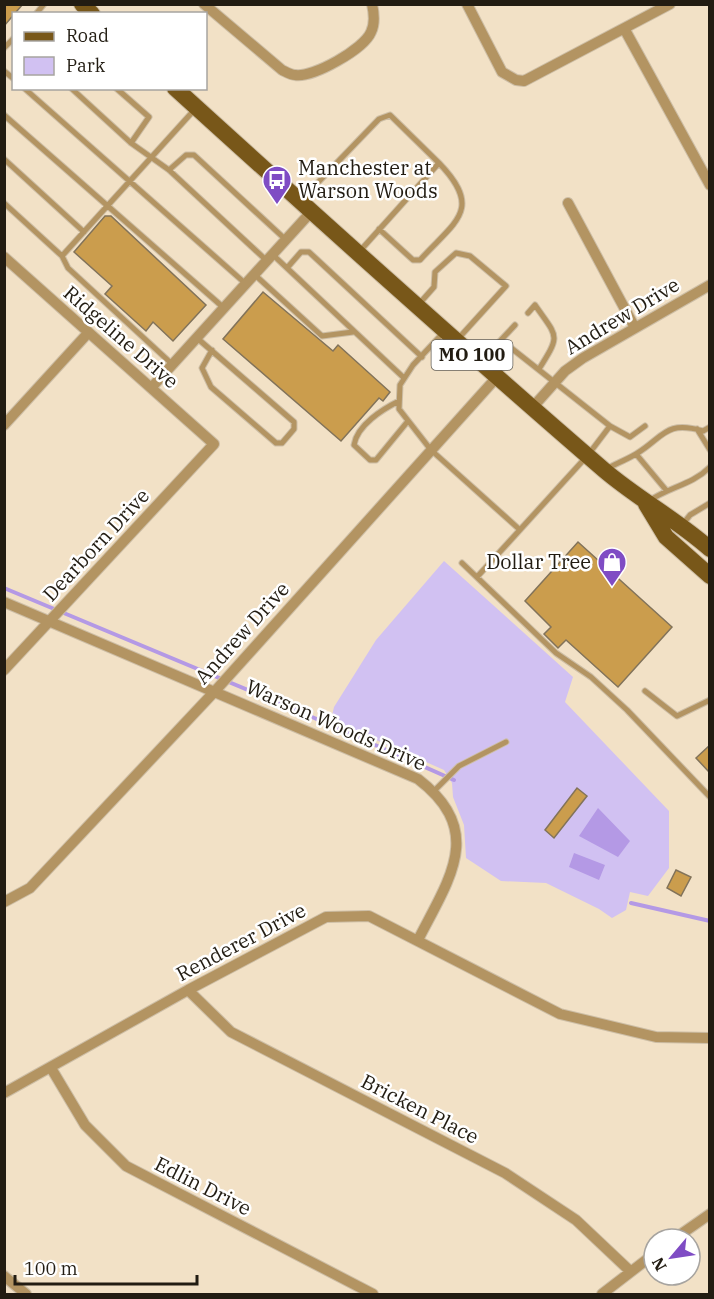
<svg xmlns="http://www.w3.org/2000/svg" width="714" height="1299" viewBox="0 0 714 1299" font-family="'IBM Plex Serif',serif">
<style>
.green{fill:#d1c1f2}
.water{fill:#b499e5}
.lines{fill:none;stroke-linecap:round;stroke-linejoin:round}
.stream{stroke:#b499e5;stroke-width:4}
.building{fill:#cb9d4d;stroke:#82735a;stroke-width:1.5}
.lane-casing{stroke:#cdbea6;stroke-width:7}
.street-casing{stroke:#cdbea6;stroke-width:12}
.primary-casing{stroke:#cdbea6;stroke-width:18}
.lane{stroke:#b39462;stroke-width:5}
.street{stroke:#b39462;stroke-width:10}
.primary{stroke:#785719;stroke-width:16}
.labels{text-anchor:middle;stroke-width:5;stroke-linejoin:round;paint-order:stroke}
.shield{fill:#fff;stroke:#646059;stroke-width:1.5}
.shield-label{font-size:18px;font-weight:bold;fill:#221c12}
.poi-label{font-size:20px;fill:#221c12;stroke:#fff;text-anchor:start}
.street-label{font-size:20px;fill:#221c12;stroke:#fff}
</style>
<rect width="100%" height="100%" fill="#f2e1c6"/>
<!-- green -->
<path class="green" d="M444 561 573 677 565 702 669 811V868L648 896 630 892 626 910 612 918 599 909 546 883 501 881 466 858 464 825 453 797 452 783 444 770 331 720 334 707 376 640Z"/>
<!-- water -->
<path class="water" d="M598 808 630 841 618 857 579 836Z
M574 853 605 865 599 880 569 867Z"/>
<g class="lines">
<!-- stream -->
<path class="stream" d="M4 588 303 713 454 780
M631 903 710 921"/>
</g>
<!-- building -->
<path class="building" d="M4 4H23L4 26Z
M105 216H111L206 305 173 341 153 322 146 331 105 294 112 286 74 252Z
M263 292 333 351 338 345 390 392 383 401 379 398 341 441 223 339Z
M578 542 672 627 618 687 566 640 558 648 544 634 551 627 525 601Z
M710 745V773L696 758Z
M577 788 587 796 554 838 545 830Z
M676 870 691 877 681 896 667 888Z"/>
<g class="lines">
<!-- lane casing -->
<g class="lane-casing">
<path id="lane" d="M36 14 44 4
M4 48 14 38
M4 71 14 79
M24 88 246 284
M71 88 131 143 169 170 266 260
M116 88 149 117 131 143
M4 115 224 308
M4 159 84 232
M169 170 186 155H194L285 239
M302 199 379 119 390 115 439 163 359 252
M4 203 62 256
M379 229 413 260H420C455 221 484 210 439 163
M272 254 404 378
M287 268 301 252H309L422 357
M254 274 322 336 353 332
M419 304 434 287 435 272 456 253 470 256 506 286 457 340
M528 313 535 305C558 338 561 334 539 369
M444 332 413 365 400 385 399 409 431 450 519 529
M197 338 294 422V429L282 443H276L211 387 202 368 212 350
M501 340 515 325
M482 359 501 340 610 426
M172 364 68 268 62 256 196 108
M399 401C383 409 357 425 354 445L370 460H376L408 421
M697 429 710 450
M636 454 666 490
M606 469C615 464 626 460 636 454 664 437 665 420 703 431L710 427
M649 501C669 487 692 485 710 467
M683 524 690 515 710 503
M462 563 556 653 591 677 627 710 710 797
M477 577 588 455 610 426 630 437 645 426
M645 691 677 716 710 700
M434 791 459 766 506 742"/>
</g>
<!-- street casing -->
<g class="street-casing">
<path id="street" d="M204 4 282 70C286 72 291 75 295 75 313 78 364 49 371 32 375 24 374 13 372 4
M467 4 502 72 516 80 524 81 670 4
M625 30 710 185
M568 203 634 326
M4 257 214 444 4 670
M152 387 311 212
M532 408 565 371 583 358 710 285
M4 425 88 333
M4 602 418 779C486 831 449 879 418 940
M4 902 30 888 216 690 497 377
M188 990 231 1032 505 1173 576 1220 630 1271
M51 1068 85 1125 126 1166 373 1294
M4 1093 188 990 326 917 369 916 560 1014 656 1037 710 1038
M674 1239 710 1214
M4 1276 26 1294
M602 1294 654 1254"/>
</g>
<!-- primary casing -->
<g class="primary-casing">
<path id="primary" d="M82 4 92 14
M175 88C317 217 459 345 604 470 638 499 676 519 710 549
M646 504 666 537 710 576"/>
</g>
<!-- lane -->
<use href="#lane" class="lane"/>
<!-- street -->
<use href="#street" class="street"/>
<!-- primary -->
<use href="#primary" class="primary"/>
</g>
<!-- icons -->
<defs>
<g id="bus-pin" transform="scale(1.5)"><path d="M0 17L-7.5 6A9.5 9.5 0 1 1 7.5 6Z" fill="#7f4cc4" stroke="#fff"/><path d="M-5-6H5V4H4V6H2V4H-2V6H-4V4H-5ZM-3.5-4V0h7V-4ZM-3.5 1.2v1.5H-2V1.2ZM2 1.2v1.5H3.5V1.2Z" fill="#fff"/></g>
<g id="shop-pin" transform="scale(1.5)"><path d="M0 17L-7.5 6A9.5 9.5 0 1 1 7.5 6Z" fill="#7f4cc4" stroke="#fff"/><path d="M-5-2.5h2.3a2.7 3.5 0 0 1 5.4 0H5L5.5 6h-11ZM-1.5-2.5h3a1.5 2.3 0 0 0-3 0Z" fill="#fff"/></g>
</defs>
<g fill-rule="evenodd">
<use href="#bus-pin" x="277" y="180"/>
<use href="#shop-pin" x="612" y="562"/>
</g>
<g class="labels">
<!-- shield labels -->
<rect class="shield" x="431.5" y="340" width="81" height="30" rx="4.5"/>
<g class="shield-label">
<text x="472" y="361">MO 100</text>
</g>
<!-- poi labels -->
<g class="poi-label">
<text x="298" y="175">Manchester at<tspan x="298" dy="23">Warson Woods</tspan></text>
<text x="591" y="569" text-anchor="end">Dollar Tree</text>
</g>
<!-- street labels -->
<g class="street-label">
<text transform="translate(622 316) rotate(-31)" y="7">Andrew Drive</text>
<text transform="translate(121 337) rotate(41)" y="7">Ridgeline Drive</text>
<text transform="translate(96 545) rotate(-47)" y="7">Dearborn Drive</text>
<text transform="translate(242 633) rotate(-48)" y="7">Andrew Drive</text>
<text transform="translate(336 725) rotate(24)" y="7">Warson Woods Drive</text>
<text transform="translate(241 942) rotate(-28)" y="7">Renderer Drive</text>
<text transform="translate(420 1109) rotate(27)" y="7">Bricken Place</text>
<text transform="translate(203 1186) rotate(27)" y="7">Edlin Drive</text>
</g>
</g>
<!-- border -->
<rect width="714" height="1299" fill="none" stroke="#221c12" stroke-width="12"/>
<!-- legend -->
<rect x="12" y="12" width="195" height="78" fill="#ffffff" stroke="#a7a4a0" stroke-width="1.5"/>
<rect x="24" y="32" width="30" height="9" fill="#785719" stroke="#a7a4a0" stroke-width="1.5"/>
<text x="66" y="42" font-size="18" fill="#221c12">Road</text>
<rect x="24" y="57" width="30" height="18" fill="#d1c1f2" stroke="#a7a4a0" stroke-width="1.5"/>
<text x="66" y="72" font-size="18" fill="#221c12">Park</text>
<!-- north arrow -->
<g transform="translate(672 1257) rotate(241)"><circle r="28" fill="#ffffff" stroke="#a7a4a0" stroke-width="1.5"/>
<path d="M0-4.5L10 22L0 15L-10 22Z" fill="#7f4cc4"/>
<text y="-9" font-size="16" font-weight="bold" text-anchor="middle" fill="#221c12">N</text>
</g>
<!-- scale -->
<path d="M15 1275v9h182v-9" fill="none" stroke="#221c12" stroke-width="3"/>
<text x="24" y="1275" font-size="18" fill="#221c12" stroke="#ffffff" stroke-width="4.5" paint-order="stroke">100 m</text>
</svg>
